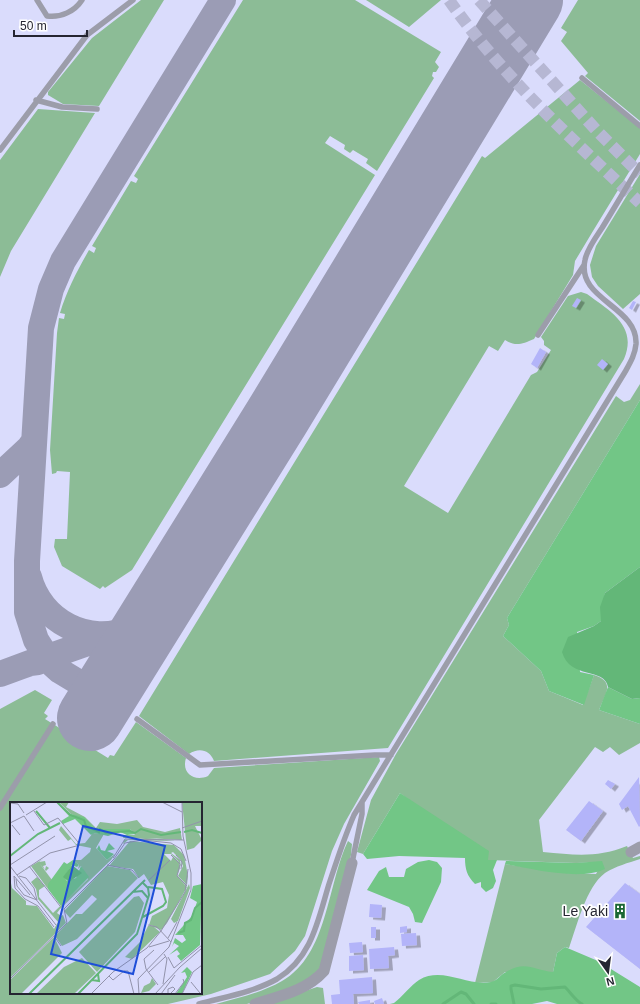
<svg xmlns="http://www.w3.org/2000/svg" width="640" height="1004" viewBox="0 0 640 1004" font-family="Arial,sans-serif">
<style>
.green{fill:#8cbc96;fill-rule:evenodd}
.forest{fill:#72c686}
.water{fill:#63b778}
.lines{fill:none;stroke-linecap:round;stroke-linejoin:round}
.stream{stroke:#63b778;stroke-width:3}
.taxiway{stroke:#9b9cb5;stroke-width:26}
.runway{stroke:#9b9cb5;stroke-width:66}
.building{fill:#b3b4f9;filter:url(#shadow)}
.secondary-tunnel{stroke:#b6b7d3;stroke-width:12;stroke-dasharray:12 6;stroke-linecap:butt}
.primary-tunnel{stroke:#b6b7d3;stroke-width:12;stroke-dasharray:12 6;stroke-linecap:butt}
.lane{stroke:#9c9daa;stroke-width:5.5}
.street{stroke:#9c9daa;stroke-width:11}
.labels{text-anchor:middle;stroke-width:3.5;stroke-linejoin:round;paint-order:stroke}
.poi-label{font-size:14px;fill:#252531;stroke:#fff;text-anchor:end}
.inset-river{fill:none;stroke:#63b778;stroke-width:2}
.inset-road{fill:none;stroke:#9293ab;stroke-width:1}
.view{fill:#1d4ed8;fill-opacity:0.15;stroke:#1d4ed8;stroke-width:2}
.inset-edge{fill:none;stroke:#252531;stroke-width:2}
</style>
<defs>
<filter id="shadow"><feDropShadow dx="4" dy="2.5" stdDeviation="0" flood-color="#0004"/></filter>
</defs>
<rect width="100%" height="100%" fill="#dadcfc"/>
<!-- green -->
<path class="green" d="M141 0H164L99 106 63 104 48 95V92L92 38Z
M243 0H355L441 52 435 62 439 67 436 72H433L432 76 434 78 377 171 366 163 368 159 353 150 350 153 344 149 345 145 330 136 325 143 375 175 132 570 105 588 103 586 100 589 62 566 54 547 55 539H67L70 472 57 471 56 473 52 474 50 450 57 333 59 318 64 319 65 314 60 313C67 290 77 271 89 250L94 253 96 248 92 246 131 181 136 183 138 179 134 176Z
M366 0H441L409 27Z
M578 0H640V121L585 76 588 73 561 41 567 32 561 28Z
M580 80 640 128V154L593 231 575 261 573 275 534 339C522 344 516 347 505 340L498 351 489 346 404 486 448 513 531 375 537 372 551 350 544 345V341L541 337 568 296 581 292 587 294C610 311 638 326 624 359L388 748 214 761C210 750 199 747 189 754L139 716 482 156 485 158Z
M38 109 95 113 11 251 0 277V160Z
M640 174V294L623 309 598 286 592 277 590 265 596 246Z
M640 384V400L507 618 509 625 503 636 541 671 549 691 583 705 594 675C616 682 605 694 599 710L640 724V743L619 755 610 747 603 752 595 747 539 820 543 852C575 855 597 858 627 846L633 858 640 856V859C628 863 616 866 605 873 586 887 577 926 569 948L565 947 557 953 553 972H505L493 982 475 983 505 864 566 873 596 874 602 862 576 863 488 860 400 793 363 854 357 852 371 800 396 754 616 396 624 402 630 400Z
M35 690 52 700 44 713 48 716 45 719 108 758 110 755 114 756 136 722 186 758C181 774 195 782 208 776L214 768 379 757 380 761 344 824 332 851 305 936 295 951 270 974 211 994 168 1004H0V709ZM11 803H201V993H11Z
M348 841 352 844 351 855 321 970 297 988 247 1004H216C238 998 261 993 282 981 328 955 327 885 348 841Z
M317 987 323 988 325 1004H266Z"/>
<!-- forest -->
<path class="forest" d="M640 400V567L605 593 601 621 594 626 577 632 580 672 594 675 584 705 549 691 541 671 503 636 509 625 507 618Z
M608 687 632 699 640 698V724L599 710Z
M400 793 489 851 488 860H497L493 870 496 881 493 888 486 892 481 887V882L475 884C467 876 465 869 465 858L399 856 367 859 363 854Z
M429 860 437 862 442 868 441 882 422 923 415 922 413 914 409 907 367 890 379 871 386 867 389 877H404L406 869 418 862Z
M506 861 576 863 602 861 605 869C580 881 532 869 505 864Z
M565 947 598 961 640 987V1004H557L547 1001 532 1004H390L394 1003C403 996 411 985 419 980 443 966 467 987 491 982 497 981 501 974 506 972 525 960 534 970 553 972L557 953Z"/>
<!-- water -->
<path class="water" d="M640 567V698L632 699 608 687C605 667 570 680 562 652L568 637 594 626 601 621 600 607 605 593Z"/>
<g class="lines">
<!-- stream -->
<path class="stream" d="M443 1004 461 992 466 994 474 1004
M491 1004H496
M514 1004 511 989V986L515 985 541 989 565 987C570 992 577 1002 582 1004"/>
<!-- taxiway -->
<path class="taxiway" d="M0 475 29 448 34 441
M29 577C40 621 89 647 131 628 143 622 152 613 161 603
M22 666 105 637
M0 674 30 663 38 662
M103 697 60 671 50 662 36 640 27 612V561L41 328 51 289 63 261 223 0"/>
<!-- runway -->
<path class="runway" d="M90 718 277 417 530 0"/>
</g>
<!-- building -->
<path class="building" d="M577 298 581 300 576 308 572 306Z
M633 301 636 302 632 310 629 308Z
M540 348 546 352 537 368 531 364Z
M602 359 608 364 603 370 597 365Z
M639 777 640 826 639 827 628 806 622 810 619 804Z
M608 780 615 784 611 789 605 784Z
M589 801 603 811 581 841 566 830Z
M625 883 640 894V969L586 927Z
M370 904 382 905 381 918 369 917Z
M407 926V932L400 933V927Z
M371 927H376V938H371Z
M416 933 417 945 402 946 401 934Z
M362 942 363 952 350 953 349 943Z
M394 947 395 955 388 956 389 968 370 969 369 949Z
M363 955 364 970 349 971V956Z
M372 977 373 993 353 994 354 1004H332L331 995 340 994 339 980Z
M382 998 384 1004H375L374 1001Z
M370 1000V1004H359L358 1002Z"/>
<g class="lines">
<!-- secondary-tunnel -->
<path class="secondary-tunnel" d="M479 0 597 131 640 174"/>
<!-- primary-tunnel -->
<path class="primary-tunnel" d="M449 0C502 76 573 140 640 203"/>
<!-- lane -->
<path class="lane" d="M37 0 47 16C61 18 75 11 82 0
M582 78 640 126
M36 100 62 107 97 109
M0 150 87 35 133 0
M538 335 584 265
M137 719 200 765 375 755H391
M0 808 53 724
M352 863 362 814V803
M199 1004C224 997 254 992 277 979 312 958 318 920 329 884 337 860 344 838 354 815L625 372C630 363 635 355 636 344 638 306 576 300 585 260 587 249 596 237 602 228 615 207 627 186 640 165"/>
<!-- street -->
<path class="street" d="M631 852 640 847
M255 1004C280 996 306 991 324 971L352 863"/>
</g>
<!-- icons -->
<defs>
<g id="building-bare" transform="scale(1.2)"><path d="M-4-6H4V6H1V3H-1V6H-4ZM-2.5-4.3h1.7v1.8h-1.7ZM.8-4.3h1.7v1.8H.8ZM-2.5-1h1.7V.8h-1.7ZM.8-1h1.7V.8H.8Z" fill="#1a6634" stroke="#fff" stroke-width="2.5" paint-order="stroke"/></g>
</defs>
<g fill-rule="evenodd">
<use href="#building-bare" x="620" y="911"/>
</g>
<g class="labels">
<!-- poi labels -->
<g class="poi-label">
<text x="608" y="916">Le Yaki</text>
</g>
</g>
<!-- overview -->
<g transform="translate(10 802)">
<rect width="192" height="192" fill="#dadcfc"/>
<path d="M49 0H59L56 5 75 15 86 26 90 20 107 22 127 18 133 25 155 30 170 26 172 38 137 36 166 39 118 38 113 42 114 38 135 36H113L114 33H125L120 27H85L74 17 61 12ZM172 0H192V24H185L192 38 184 46 177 48ZM51 24 66 42 75 41 83 31 94 32 86 46 97 58 105 52 101 58 50 107 47 111 51 114 53 113 56 121 0 176V76L2 86 16 99V103L27 104 44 127 48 120 28 97 26 87 21 80 27 75 35 84 29 88V95L43 111 78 77 71 64 68 67 69 63 63 58H71L80 50 81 46 66 43 61 37 58 39 49 28ZM120 39 164 43 174 53 178 74 177 83 168 74 173 64 170 57 163 50 161 51 170 58 171 65 168 59 161 52H154L161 59 163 55 169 61 170 66 167 74 177 85 157 121 151 128 144 125 150 130 122 157 115 155 130 140 138 124H143L139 123 142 114 157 106 159 93 153 80 141 83 134 72 129 76 123 67 99 64ZM33 57 29 60 35 59 36 63 33 64 35 68 36 64 39 66 36 69 30 62 42 78 38 87 21 64ZM97 64 120 68 128 76 67 137 52 144 45 134 66 112H72L87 97 82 93 60 116 54 109ZM179 82 180 86 168 119 164 121 161 117ZM129 94 134 101 125 130 87 170 69 150 124 95ZM44 135 52 151 11 192H0V178ZM72 156 86 171 64 192H26L54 165ZM142 176 146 182 139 189 131 191 134 184 140 181Z" fill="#8cbc96"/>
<path d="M46 0 61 12 74 15 85 27H120L125 32 117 33 110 30 98 34 84 31 81 33 65 17 53 22 51 19 59 14ZM99 41 105 47 97 49 104 52 97 58 87 47 89 43 91 48 95 49ZM63 58 69 63 67 65 62 63 54 75 57 79 66 76 71 64 79 75 51 104 38 87V82L54 60 57 62ZM192 82 190 143 171 159 167 154 170 152 167 148 159 153 169 144 164 141 162 145 165 136 172 141 176 138 173 133H165L182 114 187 100 180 96 183 84ZM177 165 182 170 172 192H166L177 175 175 170 171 171Z" fill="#72c686"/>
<path d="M62 63 72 71 59 80 53 75Z" fill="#63b778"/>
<path class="inset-river" d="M47 0 60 13 74 18 76 24 89 30 90 27 96 31 119 29 125 31 131 27 151 33 171 30M26 9 40 26M174 30 182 28 192 31M0 54 28 32 50 21M122 90 132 89 138 96M133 115 153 104 156 100 152 87 138 85M168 131 174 129 175 121 181 118 185 106 192 100M82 178 89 179 88 172M19 192 135 78M68 192 127 132 139 93 138 86 132 80"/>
<path class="inset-road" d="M152 0 172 10M0 1 8 2 14 11M24 9 34 23 48 16 68 40V44M16 13 37 0M0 21 14 14 24 29M2 23 10 33M172 26 192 19M161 53 170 62 167 74 177 84M166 53 172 60 171 67M103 56 115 37 174 38M0 63 45 34M97 63 122 68 129 76M0 64 46 123M19 64 50 104M7 73 40 51 70 43M4 74 5 86 15 97 28 104 44 125M4 74 20 93M6 77 7 84 14 93 27 98 24 86 16 76 9 74M139 78 160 58M138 123 147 125 161 140M44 134 51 144M158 136 167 120M139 145 159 139M144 148 134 157 136 167 148 183M158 155 164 166 192 143M139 170 155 155M99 174 103 178 114 169H118L124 192M0 177 57 121 54 107 104 57 115 41 132 38 161 41 171 47 176 59M181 180 190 191M153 182 157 157 154 152M81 192 103 170 137 146 151 129 175 90 178 67M129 192 128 177 159 145 181 88V71L173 34 172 0M145 192 170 165 192 146M151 192 165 173M158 192V187L163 185 165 187 160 192M165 192 174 180 173 177M172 192 183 170 192 163"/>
<path class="view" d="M73 24 155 44 123 172 41 152Z"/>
<rect width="192" height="192" class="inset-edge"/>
</g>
<!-- north arrow -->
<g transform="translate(608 972) rotate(166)" stroke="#ffffff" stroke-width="3" paint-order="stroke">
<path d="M0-3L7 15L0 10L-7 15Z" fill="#252531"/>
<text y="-6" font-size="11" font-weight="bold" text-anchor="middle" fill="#252531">N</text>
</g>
<!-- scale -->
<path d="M14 30v6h73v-6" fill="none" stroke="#252531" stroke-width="2"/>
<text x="20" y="30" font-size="12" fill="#252531" stroke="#ffffff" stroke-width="3" paint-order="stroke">50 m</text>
</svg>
